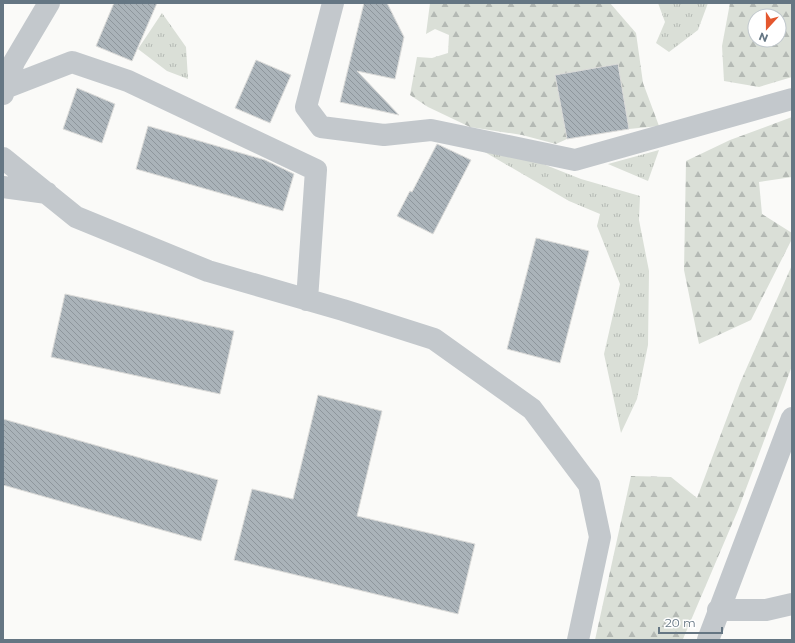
<svg xmlns="http://www.w3.org/2000/svg" width="795" height="643" viewBox="0 0 795 643" font-family="Montserrat,sans-serif">
<style>
.grass{fill:url(#grass-tufts)}
.forest{fill:url(#forest-firs);fill-rule:evenodd}
.building{fill:url(#building-back-hatch);stroke:#dcdcda}
.lines{fill:none;stroke-linecap:round;stroke-linejoin:round}
.minor{stroke:#c3c8cc;stroke-width:22}
</style>
<defs>
<pattern id="grass-tufts" width="24" height="20" patternUnits="userSpaceOnUse"><rect width="24" height="20" fill="#dadfd7"/><path d="M3 7l-1-3M5 7V3M7 7l1-3M15 17l-1-3M17 17v-4M19 17l1-3" fill="none" stroke="#b4b9b4"/></pattern>
<pattern id="forest-firs" width="22" height="20" patternUnits="userSpaceOnUse"><rect width="22" height="20" fill="#dadfd7"/><path d="M5 1l3.5 6h-7zM16 11l3.5 6h-7z" fill="#b4b9b4"/></pattern>
<pattern id="building-back-hatch" width="6" height="6" patternUnits="userSpaceOnUse"><rect width="6" height="6" fill="#aab3b9"/><path d="M-1 5l2 2M0 0l6 6M5-1l2 2" fill="none" stroke="#8e969c"/></pattern>
</defs>
<rect width="100%" height="100%" fill="#fafaf8"/>
<!-- grass -->
<path class="grass" d="M658 3H708L698 30 669 52 656 43 665 22Z
M162 13 186 47 188 79 167 71 138 49Z
M476 147 538 162 581 179 640 196 639 220 649 271 648 345 637 399 621 433 604 354 620 284 597 226 600 214 569 201Z
M659 150 648 181 608 164Z"/>
<!-- forest -->
<path class="forest" d="M430 3H610L636 33 643 83 659 126 629 129 618 65 556 75 567 139 556 144 522 135 470 127 428 107 410 95 417 57 432 58 448 53 449 35 435 29 426 34Z
M730 3H792V77L759 87 724 81 722 46ZM755 16H779V40H755Z
M792 117V177L759 182 762 214 792 233V239L751 320 699 344 684 270 686 161 730 140Z
M792 265V366L738 510 683 639 595 640 631 476 671 477 697 498 740 383Z"/>
<!-- building -->
<path class="building" d="M114 3H157L132 61 96 46Z
M364 3H387L404 37 395 79 357 71 399 115 340 102Z
M256 60 291 75 270 123 235 108Z
M618 64 629 129 567 139 555 75Z
M77 88 115 104 102 143 63 129Z
M148 126 265 160 294 174 283 211 136 169Z
M437 144 471 160 433 234 397 216 410 191 412 192Z
M536 238 589 251 560 363 507 349Z
M65 294 234 331 220 394 51 357Z
M318 395 382 411 357 516 475 544 458 614 234 560 252 489 293 499Z
M3 419 218 480 201 541 3 485Z"/>
<g class="lines">
<!-- minor -->
<path class="minor" d="M333 3 306 107 321 127 384 135 431 130 575 160 792 99
M5 88 72 62 128 81 316 170 307 300
M3 94 14 62 49 3
M3 158 76 217 208 271 343 310 434 339 532 409 589 485 600 537 578 640
M3 187 47 193
M718 610H766L792 604
M708 640 792 418"/>
</g>
<!-- border -->
<rect width="795" height="643" fill="none" stroke="#657683" stroke-width="8"/>
<!-- north arrow -->
<g transform="translate(767 28) rotate(201)"><circle r="19" fill="#ffffff" stroke="#c1c8cd"/>
<path d="M0-3L7 15L0 10L-7 15Z" fill="#e4572e"/>
<text y="-6" font-size="11" font-weight="bold" text-anchor="middle" fill="#657683">N</text>
</g>
<!-- scale -->
<path d="M659 627v6h63v-6" fill="none" stroke="#657683" stroke-width="2"/>
<text x="665" y="627" font-size="12" fill="#657683" stroke="#ffffff" stroke-width="3" paint-order="stroke">20 m</text>
</svg>
